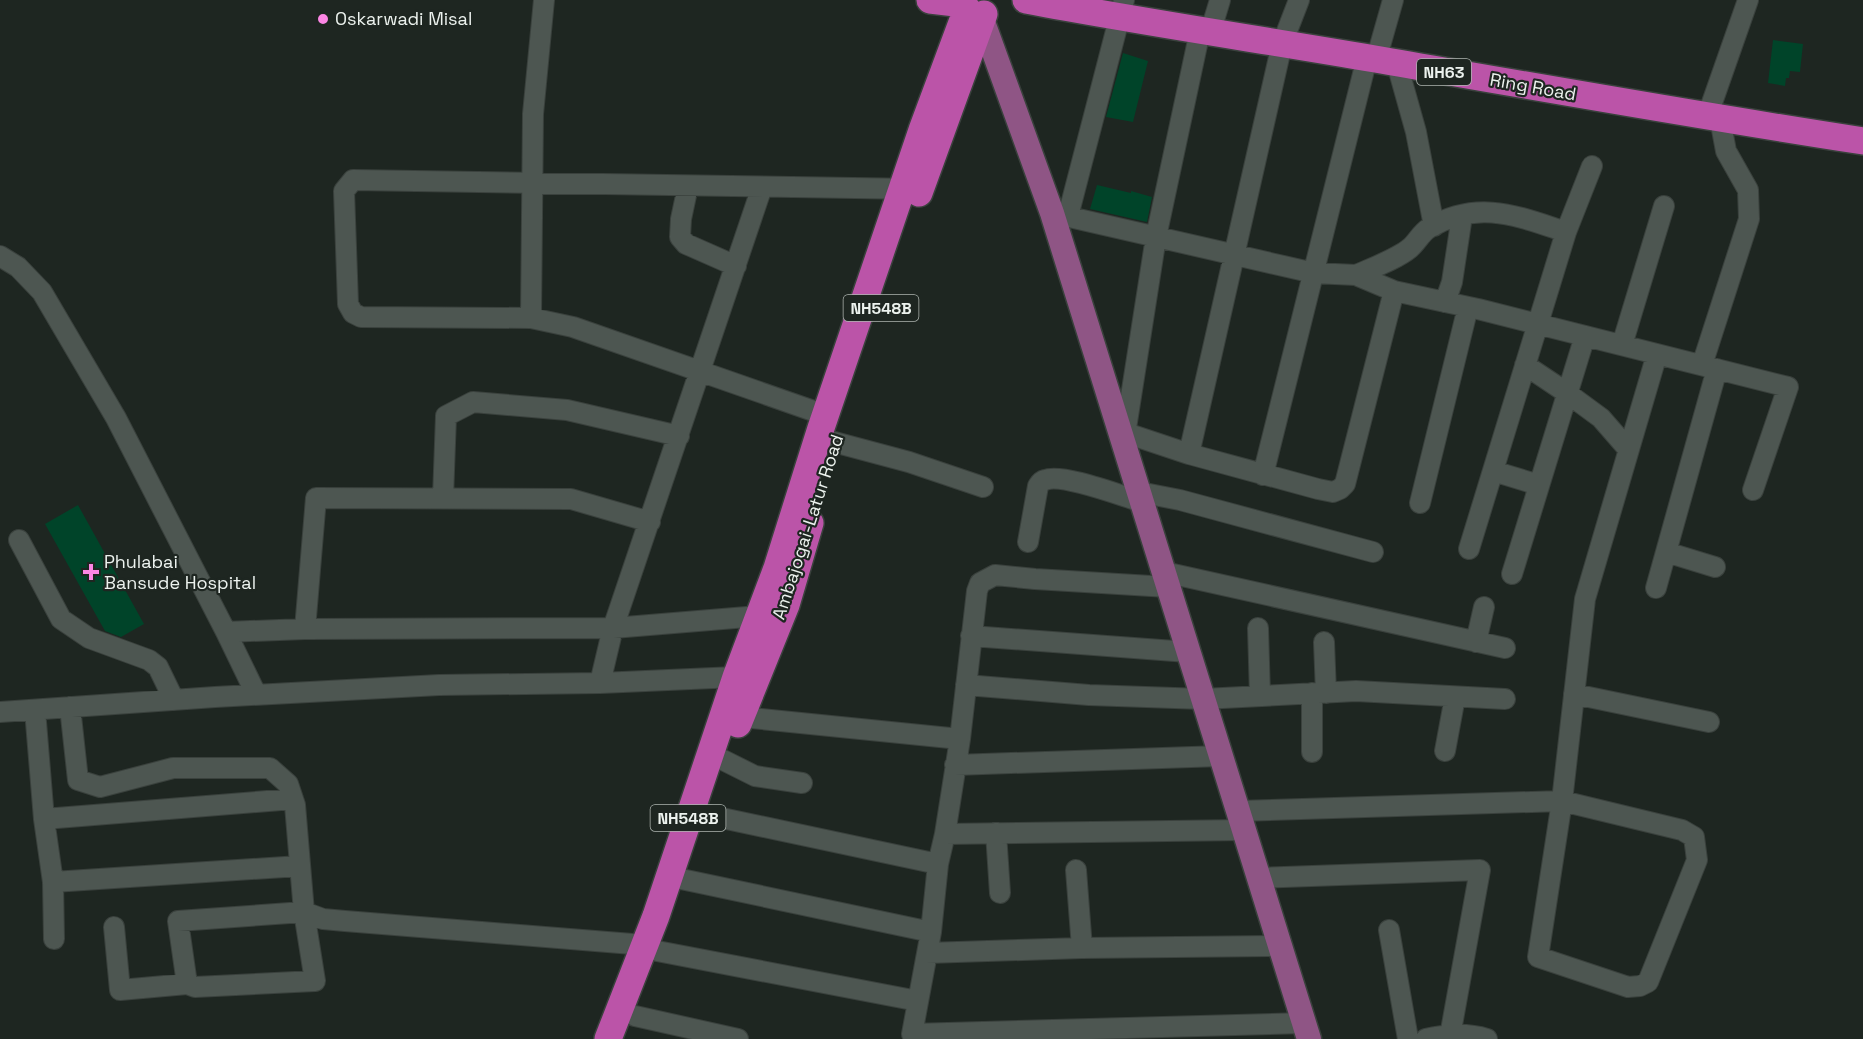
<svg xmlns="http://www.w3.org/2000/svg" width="1863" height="1039" viewBox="0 0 1863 1039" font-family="'Space Grotesk',sans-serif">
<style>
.building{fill:#004429}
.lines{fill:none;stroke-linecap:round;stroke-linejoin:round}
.minor-casing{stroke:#3a413d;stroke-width:22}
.major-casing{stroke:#3a413d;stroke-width:27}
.highway-casing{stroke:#3a413d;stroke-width:30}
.minor{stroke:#4d5651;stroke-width:20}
.major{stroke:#8f5585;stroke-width:24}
.highway{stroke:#bb54a8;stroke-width:27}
.poi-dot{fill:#fc86e4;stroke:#1e2621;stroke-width:2}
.labels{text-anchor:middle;stroke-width:4.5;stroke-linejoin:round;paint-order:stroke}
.shield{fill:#1e2621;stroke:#aeb5b0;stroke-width:1.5}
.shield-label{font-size:16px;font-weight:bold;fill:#ecf2ee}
.poi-label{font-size:18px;fill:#ecf2ee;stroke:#1e2621;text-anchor:start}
.street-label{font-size:18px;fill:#ecf2ee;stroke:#1e2621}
</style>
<rect width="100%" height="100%" fill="#1e2621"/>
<!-- building -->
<path class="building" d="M1773 40 1803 44 1800 72 1790 71 1789 78H1786L1785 86 1768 83Z
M1123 53 1148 61 1133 122 1106 117Z
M1097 185 1131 193V191L1152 197 1147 222 1090 209Z
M78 505 144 624 121 637 105 631 45 524Z"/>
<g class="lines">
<!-- minor casing -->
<g class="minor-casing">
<path id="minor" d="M1210 33 1220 0
M1376 60 1393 0
M1397 64 1416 132 1434 226
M1707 117 1748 0
M688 186 681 219 680 237 686 244 736 266
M1052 213 1314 273 1356 275 1394 291 1478 309 1788 387 1753 490
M1068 216 1124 0
M0 256 18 267 42 292 116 418 226 632 305 629
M1356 275C1372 268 1397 259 1410 248 1417 242 1421 233 1429 228 1478 199 1517 216 1566 232
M1445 302 1452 282 1462 216
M531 318 533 114 544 0
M1622 345 1664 206
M1525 365 1567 393 1601 418 1628 449
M1702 365 1749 219 1748 190 1726 151 1720 119
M825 415 573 327 531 318 361 317 353 313 348 304 344 191 353 180 915 189
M1126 433 1189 454 1318 489 1333 492 1340 489 1345 484 1394 291
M1124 441 1156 237 1200 31
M834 442 909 462 983 487
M1189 454 1282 44 1299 0
M1493 471 1539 485
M1263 475 1367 58
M1139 492 1180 500 1373 552
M443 498 446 416 473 402 567 410 679 436
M1420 503 1468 307
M650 522 571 499 316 498 305 629 613 628 759 616 770 621
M19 540 61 619 89 638 149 660 158 667 174 700
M1028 542 1038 486C1040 483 1041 481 1045 480 1063 473 1121 496 1142 502
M1469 549 1566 232 1592 166
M1666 552 1715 567
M1164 572 1505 648
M1512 574 1585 336
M1168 587 1035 579 995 575 980 583 977 591 960 739 945 834 938 864 931 932 912 1034 1304 1023
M1656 588 1717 369
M1258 628 1260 696
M226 632 256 694
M971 636 1188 652
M1324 642 1326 693
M1476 642 1484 607
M600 683 613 628 762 187
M966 685 1089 695 1203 699 1356 691 1505 699
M1312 693V752
M1574 694 1709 722
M70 707 78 780 100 787 173 768H270L288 784 295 805 304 912 178 921 187 984 195 987 315 981 304 912 323 919 345 921 645 945
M35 710 44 819 53 882
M0 712 215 697 439 685 600 683 736 677
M741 717 960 739
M1445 751 1455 697
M723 760 755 776 802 783
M955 765 1221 756
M1238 811 1562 801 1682 830 1694 837 1697 860 1648 982 1640 986 1628 987 1538 957 1562 801 1585 599 1657 354
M703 814 938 864
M44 819 293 799
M996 833 1000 893
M945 834 1244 830
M1076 870 1082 948
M1259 878 1480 870 1450 1036
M681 879 931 932
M114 927 120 990 187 984
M1389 930 1408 1039
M54 939 53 882 300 866
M657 951 918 1001
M927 953 1082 948 1280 946
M635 1016 738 1039
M1426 1039C1445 1034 1468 1033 1487 1039"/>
</g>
<!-- major casing -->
<g class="major-casing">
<path id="major" d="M983 22 1052 213 1309 1039"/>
</g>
<!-- highway casing -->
<g class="highway-casing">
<path id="highway" d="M930 0 964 4
M1026 0C1142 22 1258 39 1375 59 1537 87 1700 116 1863 141
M919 193 984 14
M738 724 786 605 810 523
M608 1039 656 916 736 677 777 568 821 428 922 130 967 9"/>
</g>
<!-- minor -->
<use href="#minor" class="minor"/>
<!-- major -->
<use href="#major" class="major"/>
<!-- highway -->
<use href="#highway" class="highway"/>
</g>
<!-- markers -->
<g class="poi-dot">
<circle cx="323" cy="19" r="6"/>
<path d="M88 563h6v6h6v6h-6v6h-6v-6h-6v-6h6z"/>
</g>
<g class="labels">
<!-- shield labels -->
<g class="shield">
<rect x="1417" y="59" width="54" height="26" rx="4.5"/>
<rect x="843.5" y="295" width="75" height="26" rx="4.5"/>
<rect x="650.5" y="805" width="75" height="26" rx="4.5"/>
</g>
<g class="shield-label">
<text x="1444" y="78">NH63</text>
<text x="881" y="314">NH548B</text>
<text x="688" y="824">NH548B</text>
</g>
<!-- poi labels -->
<g class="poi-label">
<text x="335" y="25">Oskarwadi Misal</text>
<text x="104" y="568">Phulabai<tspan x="104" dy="21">Bansude Hospital</tspan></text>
</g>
<!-- street labels -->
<g class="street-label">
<text transform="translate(1533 87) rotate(10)" y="6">Ring Road</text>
<text transform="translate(808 527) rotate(-72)" y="6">Ambajogai-Latur Road</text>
</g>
</g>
</svg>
